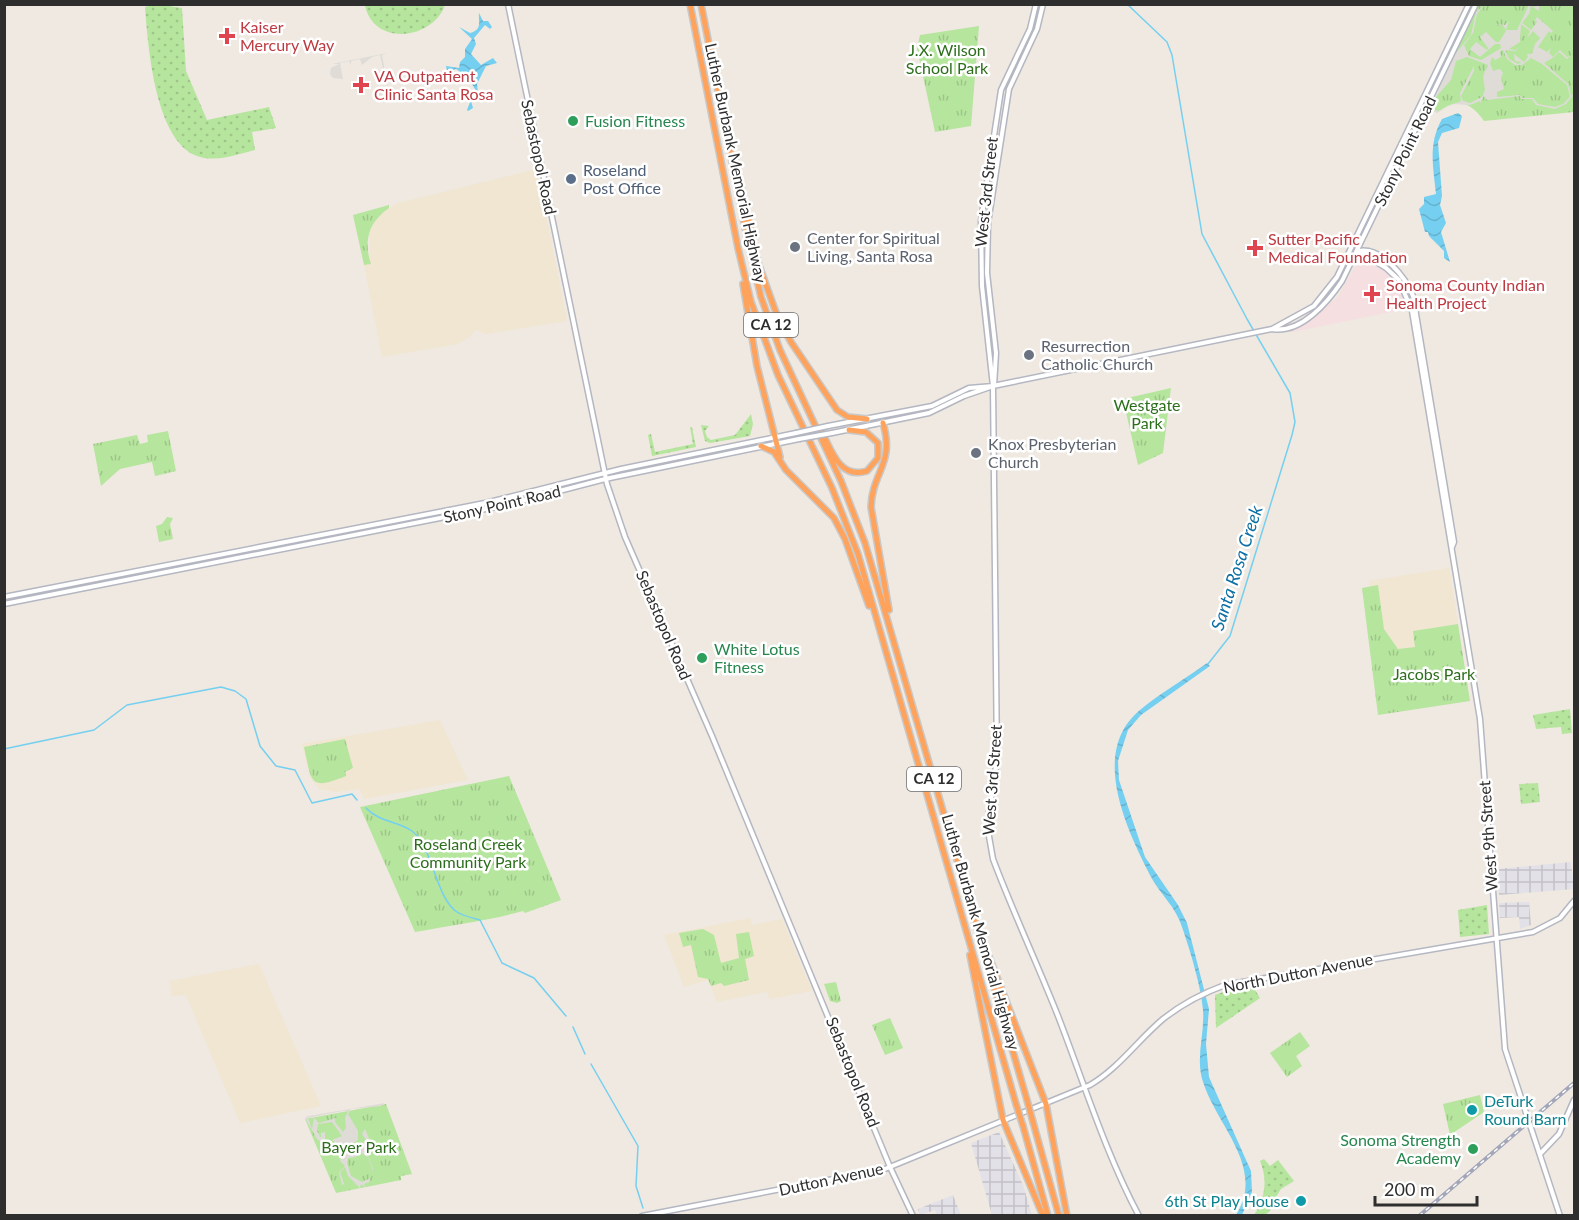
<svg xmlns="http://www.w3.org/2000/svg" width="1579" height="1220" viewBox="0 0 1579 1220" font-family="Lato,sans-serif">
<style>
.industrial{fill:url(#industrial-grid)}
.education{fill:#f0e6d1}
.medical{fill:#f5dfe0}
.grass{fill:url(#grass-dots)}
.park{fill:url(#park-tufts)}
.plaza{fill:#dfdcd8;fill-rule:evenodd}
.water{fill:url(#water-waves)}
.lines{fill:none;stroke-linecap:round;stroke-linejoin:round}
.stream{stroke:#75cff0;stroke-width:1.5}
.tertiary-casing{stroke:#b4b7c1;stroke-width:7}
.secondary-casing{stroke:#b4b7c1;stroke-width:7}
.motorway-casing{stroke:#c9c9c9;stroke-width:8}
.tertiary{stroke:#fff;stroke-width:4}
.secondary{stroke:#fff;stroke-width:4}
.motorway{stroke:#ffa35c;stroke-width:5}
.rail-casing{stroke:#a3a6b8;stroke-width:4}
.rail{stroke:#fff;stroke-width:1.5;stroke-dasharray:4.5;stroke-linecap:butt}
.secondary-bridge-casing{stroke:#b4b7c1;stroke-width:7;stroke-linecap:butt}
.motorway-bridge-casing{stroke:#c9c9c9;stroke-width:8;stroke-linecap:butt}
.secondary-bridge{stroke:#fff;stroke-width:4}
.motorway-bridge{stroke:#ffa35c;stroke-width:5}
.health-dot{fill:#e0444e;stroke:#fff;stroke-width:2}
.leisure-dot{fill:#2e9e5b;stroke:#fff;stroke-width:2}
.service-dot{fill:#5c6f8a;stroke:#fff;stroke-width:2}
.worship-dot{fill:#6b7280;stroke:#fff;stroke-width:2}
.culture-dot{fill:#0f9aa8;stroke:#fff;stroke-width:2}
.labels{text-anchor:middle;stroke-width:5;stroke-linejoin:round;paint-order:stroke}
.shield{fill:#fff;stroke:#6d6d6d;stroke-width:1.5}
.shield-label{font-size:15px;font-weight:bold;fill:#2e2e2e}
.health-label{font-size:16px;fill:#be3a42;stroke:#fff;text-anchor:start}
.park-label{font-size:16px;fill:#2c6e1b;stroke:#fff}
.leisure-label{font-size:16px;fill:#27864d;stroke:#fff;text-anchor:start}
.street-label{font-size:16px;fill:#2e2e2e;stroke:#fff}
.service-label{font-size:16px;fill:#4e5e75;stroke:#fff;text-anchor:start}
.worship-label{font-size:16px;fill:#5b616d;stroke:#fff;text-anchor:start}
.culture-label{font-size:16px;fill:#0d838f;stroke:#fff;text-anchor:start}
.water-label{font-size:18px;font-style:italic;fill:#0d6fa3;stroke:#fff}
</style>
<defs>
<pattern id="industrial-grid" width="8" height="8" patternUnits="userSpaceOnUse" patternTransform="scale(1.5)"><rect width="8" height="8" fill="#e3e1e8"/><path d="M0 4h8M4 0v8" fill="none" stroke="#c3c1c7"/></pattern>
<pattern id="grass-dots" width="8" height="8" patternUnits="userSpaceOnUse" patternTransform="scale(1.5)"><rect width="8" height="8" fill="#b6e59e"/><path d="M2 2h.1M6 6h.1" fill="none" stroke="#9dc588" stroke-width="1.8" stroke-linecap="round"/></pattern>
<pattern id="park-tufts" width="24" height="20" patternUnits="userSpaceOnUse" patternTransform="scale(1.5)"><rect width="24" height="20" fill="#b6e59e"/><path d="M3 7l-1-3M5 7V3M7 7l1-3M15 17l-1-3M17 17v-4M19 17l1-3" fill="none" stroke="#9dc588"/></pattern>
<pattern id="water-waves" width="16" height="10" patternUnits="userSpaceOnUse" patternTransform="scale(1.5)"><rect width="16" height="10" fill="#75cff0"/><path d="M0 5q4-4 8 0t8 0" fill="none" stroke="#66b2ce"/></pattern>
</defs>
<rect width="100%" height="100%" fill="#efe9e1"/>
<!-- industrial -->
<path class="industrial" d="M1571 862 1574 889 1499 895 1497 869Z
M1529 902 1531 925 1520 929 1519 917 1500 918 1499 903Z
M999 1132 1023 1185 1032 1215H992L971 1143Z
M953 1195 961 1215H937L935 1210 920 1215 918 1209Z"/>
<!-- education -->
<path class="education" d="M537 169 567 321 486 334 475 330 470 337 458 344 382 357 364 265 370 264 369 234 378 215 398 203Z
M1449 568 1458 624 1413 631 1416 647 1398 649 1384 629 1378 586H1370L1369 581Z
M440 720 468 780 364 799 360 789 336 792 319 789 310 778 302 744Z
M750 918 752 925 782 919 812 991 770 999 767 992 717 1002 708 980 684 987 664 935Z
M259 964 321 1106 240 1123 186 995 172 996 169 981Z"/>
<!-- medical -->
<path class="medical" d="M1359 259 1383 270 1398 284 1405 296 1406 309 1288 333 1304 324 1338 297Z"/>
<!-- grass -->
<path class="grass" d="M155 4 182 8 186 71 207 120 269 107 276 128 252 132 255 150C238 154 218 162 200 157 155 145 148 46 145 7Z
M365 5 445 4V5C433 40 373 47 365 5Z
M751 414 753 424 750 436 710 443 705 441 701 425 709 426 705 431 707 437 711 440 735 435Z
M690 427H692L696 447 652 456 648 435 651 434 655 452 693 444Z
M1570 709 1572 733 1562 734 1561 727 1536 729 1533 715Z
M1538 783 1540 802 1521 804 1519 784Z
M1487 905 1489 934 1460 937 1458 910Z
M1243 985H1252L1260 998 1216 1028 1215 995Z
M1264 1159 1270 1166 1278 1160 1294 1181 1281 1189 1269 1208 1271 1210 1265 1215H1254C1265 1200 1268 1179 1260 1161Z"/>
<!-- park -->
<path class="park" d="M1479 5H1574V112L1484 121C1471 103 1458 96 1437 113L1431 109 1442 83 1450 74 1455 54Z
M979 26 971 126 935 132 917 48 920 35Z
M389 205V208C369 222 363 240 371 264L364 265 353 215Z
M1171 388 1163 453 1138 465 1123 399Z
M168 431 176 471 155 476 152 462 120 469 101 486 93 444 137 435 140 444 148 442 147 435Z
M167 517 173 518 170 524 173 539 159 542 156 526 162 524Z
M1378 585 1384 629 1398 649 1415 647 1413 631 1458 624 1470 701 1378 715 1362 588Z
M345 739 353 768 345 772 346 776C309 791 312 783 304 747Z
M509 776 561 900 525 913 523 911C487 921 452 925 415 932L360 807Z
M703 929 714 935 721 963 739 958 736 934 749 932 754 956 745 959 749 980 724 986 721 983 711 986 708 979 698 977 691 945 683 947 679 933Z
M836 982 841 1001 837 1003 830 1001 824 984Z
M890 1018 903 1048 885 1055 872 1025Z
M1300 1032 1310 1046 1296 1056 1302 1066 1287 1077 1270 1053Z
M1480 1095 1484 1112 1450 1135 1443 1104Z
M386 1104 412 1174 401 1176V1180L336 1193 305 1119Z"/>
<!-- plaza -->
<path class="plaza" d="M1485 5 1477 14 1473 33 1464 45 1469 56 1481 60 1498 50 1501 48 1500 44H1495L1480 57 1470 49 1476 42 1487 50 1488 48 1480 37 1486 32 1496 42H1499L1506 31 1504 26 1495 24 1505 25 1509 21 1506 30H1517L1529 5 1534 7 1539 5V11L1531 6 1529 14 1522 23 1531 30 1537 22 1535 20 1537 17 1553 31 1551 33 1549 31 1538 47 1547 52 1551 48 1549 53 1553 57 1560 50 1567 57 1570 56 1567 59 1559 52 1554 57 1544 63 1568 84 1571 96 1574 94 1566 104 1555 109 1536 105 1532 99H1521L1520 96 1487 100 1484 96 1480 103V101L1470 105 1452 104 1437 113 1430 109 1455 54 1471 35 1476 12ZM1521 24 1530 31 1527 38 1533 31 1540 38 1535 44 1532 54H1527L1528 57 1524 62 1514 54 1515 61 1522 62 1518 64 1509 59 1505 50 1515 51 1520 47 1515 50 1509 49 1520 42ZM1503 50 1507 59 1515 65H1522L1531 58 1542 64 1567 85 1570 97 1563 104 1555 107 1538 104 1533 98H1522L1520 95 1497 97V92L1504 89 1501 78 1503 73 1500 69 1493 71 1490 63 1492 57 1495 60 1501 57 1500 52ZM1467 57 1488 65 1483 76 1485 90 1482 97 1470 103 1463 101 1461 96 1474 71V66L1460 93 1461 101 1438 111 1432 109 1435 98 1451 80 1456 61Z
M387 53 382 55 389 93 378 95 377 93 388 92 380 55 372 57 362 65 360 59 351 61V65L349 61 340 63 343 79 333 78 330 74 331 68 339 64H332Z
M385 1103 381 1106 351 1109 348 1114 358 1131V1140L353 1143 358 1145 367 1141 362 1134 365 1129 370 1141 367 1154 373 1171 369 1182 382 1177 364 1184 365 1187 361 1184 360 1188 348 1176 345 1167 340 1172 344 1184 342 1185 339 1172 345 1166 340 1161 342 1155 333 1151 329 1155 331 1150 317 1139 305 1118 308 1116ZM343 1111H348L345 1118 346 1128 343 1132 335 1122 336 1118 319 1123 314 1118 312 1129 308 1118ZM332 1122 342 1136 332 1140 335 1142 333 1147 325 1141V1132L321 1133V1138L317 1131 318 1124ZM360 1152 369 1158 373 1169 371 1178 362 1182 351 1176 347 1163 348 1158 356 1157Z"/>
<!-- water -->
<path class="water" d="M479 13 483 21H488L492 27 490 29 485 25 474 38 476 44 471 54 481 65 493 58 497 63 486 66 477 84 478 93 471 101 473 108 468 111 467 110 475 89 467 76 456 69 447 71 446 66 459 68 460 62 465 57V49L472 39 459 27 470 33C483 29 478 22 479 13Z
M1458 113 1462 116 1459 128 1442 133 1438 142 1442 196 1440 205 1446 223 1441 232 1450 262 1444 258V251L1429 236 1428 232H1425L1419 209 1424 204V197L1436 194C1433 166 1428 144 1442 119Z
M1207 663 1210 666 1141 715 1128 730 1118 761 1119 780 1145 857 1178 905 1187 923 1209 1009 1206 1044 1209 1077 1251 1171 1252 1192 1242 1215H1236C1266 1168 1217 1126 1203 1082 1195 1058 1205 1034 1203 1010 1201 986 1190 950 1182 927 1176 907 1160 894 1151 877 1127 830 1089 752 1140 710 1160 693 1185 679 1207 663Z"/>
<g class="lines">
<!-- stream -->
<path class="stream" d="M1127 4 1167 42 1172 55 1202 234 1247 319 1290 393 1295 422 1292 435 1230 636 1208 664
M4 749 94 730 127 705 221 687 235 691 246 699 260 746 276 766 295 770 312 803 352 794 357 800
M366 808C379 822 397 821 412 831 433 846 435 897 457 912 463 916 473 918 480 920L502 963 534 978 566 1016
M573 1027 585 1054
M591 1064 638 1146 636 1186 643 1208"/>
<!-- tertiary casing -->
<g class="tertiary-casing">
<path id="tertiary" d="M1357 250 1386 268 1399 280 1412 311 1480 719 1505 1049 1560 1216
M1359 251C1382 247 1406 278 1413 296L1454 542 1452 547
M1540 1154 1559 1134 1574 1100
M890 1167 913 1216"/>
</g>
<!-- secondary casing -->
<g class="secondary-casing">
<path id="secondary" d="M508 4 607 484 625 537 712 736 890 1167
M1036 4 1030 29 1001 90 981 221 982 286 993 386 997 760 987 825 993 859C1013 912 1037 963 1058 1016 1084 1083 1105 1152 1139 1216
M1469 4 1337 277 1314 306 1272 329C1301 334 1328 302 1342 281L1476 4
M994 386 996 353 987 273 988 223 1009 89 1037 29 1043 4
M828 426 932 406 969 388 993 386
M832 433 929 413 964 396 993 386 1272 329
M4 597 485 503 621 469 796 433
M4 604 506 505 605 479 799 439
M642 1216 885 1169 1090 1085C1119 1068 1138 1040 1163 1019 1182 1004 1203 993 1225 985L1533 932 1560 918 1574 901"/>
</g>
<!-- motorway casing -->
<g class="motorway-casing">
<path id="motorway" d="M690 4 738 248 751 302 778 375 832 488 858 554 1016 1104
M701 4 746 232 761 297 780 350 841 481 865 543 1027 1100
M735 159 757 260 778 318 791 342 837 410 848 417 867 419
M743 284 757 366 780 457
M883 423C895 464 872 472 871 507L889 610
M821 430C831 449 839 480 867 471L878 458V443L866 432 849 430
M761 446 774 452 786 470 834 518 845 539 869 606
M970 955 1003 1120 1043 1216
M989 957 1046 1104 1067 1216
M1033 1122 1059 1216
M1023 1126 1048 1216"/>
</g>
<!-- tertiary -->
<use href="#tertiary" class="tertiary"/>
<!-- secondary -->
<use href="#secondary" class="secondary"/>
<!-- motorway -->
<use href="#motorway" class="motorway"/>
<!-- rail casing -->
<g class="rail-casing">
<path id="rail" d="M1419 1216 1574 1083"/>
</g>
<!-- rail -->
<use href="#rail" class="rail"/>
<!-- secondary-bridge casing -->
<g class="secondary-bridge-casing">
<path id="secondary-bridge" d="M796 433 828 426
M799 439 832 433"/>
</g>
<!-- motorway-bridge casing -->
<g class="motorway-bridge-casing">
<path id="motorway-bridge" d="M1027 1100 1033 1122
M1016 1104 1023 1126"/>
</g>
<!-- secondary-bridge -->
<use href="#secondary-bridge" class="secondary-bridge"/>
<!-- motorway-bridge -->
<use href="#motorway-bridge" class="motorway-bridge"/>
</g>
<!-- markers -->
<g class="health-dot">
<path d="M224 27h6v6h6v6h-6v6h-6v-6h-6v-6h6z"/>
<path d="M358 76h6v6h6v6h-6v6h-6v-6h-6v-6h6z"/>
<path d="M1252 239h6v6h6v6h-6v6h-6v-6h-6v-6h6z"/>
<path d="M1369 285h6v6h6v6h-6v6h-6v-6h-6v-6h6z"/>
</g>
<g class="leisure-dot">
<circle cx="573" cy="121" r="6"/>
<circle cx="702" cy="658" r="6"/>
<circle cx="1473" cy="1149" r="6"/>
</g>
<circle class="service-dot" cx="571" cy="179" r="6"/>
<g class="worship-dot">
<circle cx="795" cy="247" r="6"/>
<circle cx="1029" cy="355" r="6"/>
<circle cx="976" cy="453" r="6"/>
</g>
<g class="culture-dot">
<circle cx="1472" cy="1110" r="6"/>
<circle cx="1301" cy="1201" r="6"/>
</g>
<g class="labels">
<!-- shield labels -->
<g class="shield">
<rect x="744" y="313" width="54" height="24" rx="4.5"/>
<rect x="907" y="767" width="54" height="24" rx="4.5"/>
</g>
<g class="shield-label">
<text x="771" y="330">CA 12</text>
<text x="934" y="784">CA 12</text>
</g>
<!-- health labels -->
<g class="health-label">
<text x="240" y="33">Kaiser<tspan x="240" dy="18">Mercury Way</tspan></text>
<text x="374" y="82">VA Outpatient<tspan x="374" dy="18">Clinic Santa Rosa</tspan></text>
<text x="1268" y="245">Sutter Pacific<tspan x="1268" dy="18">Medical Foundation</tspan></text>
<text x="1386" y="291">Sonoma County Indian<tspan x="1386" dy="18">Health Project</tspan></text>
</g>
<!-- park labels -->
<g class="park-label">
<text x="947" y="56">J.X. Wilson<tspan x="947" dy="18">School Park</tspan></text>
<text x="1147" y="411">Westgate<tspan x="1147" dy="18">Park</tspan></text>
<text x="1434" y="680">Jacobs Park</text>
<text x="468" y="850">Roseland Creek<tspan x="468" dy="18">Community Park</tspan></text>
<text x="359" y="1153">Bayer Park</text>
</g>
<!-- leisure labels -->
<g class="leisure-label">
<text x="585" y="127">Fusion Fitness</text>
<text x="714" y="655">White Lotus<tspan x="714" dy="18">Fitness</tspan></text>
<text x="1461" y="1146" text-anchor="end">Sonoma Strength<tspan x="1461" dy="18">Academy</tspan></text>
</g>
<!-- street labels -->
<g class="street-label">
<text transform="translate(1405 151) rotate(-64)" y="6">Stony Point Road</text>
<text transform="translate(539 157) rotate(78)" y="6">Sebastopol Road</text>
<text transform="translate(736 163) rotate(78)" y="6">Luther Burbank Memorial Highway</text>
<text transform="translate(986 192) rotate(-84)" y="6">West 3rd Street</text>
<text transform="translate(502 504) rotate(-13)" y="6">Stony Point Road</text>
<text transform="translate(664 625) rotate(67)" y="6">Sebastopol Road</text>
<text transform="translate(992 780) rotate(-86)" y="6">West 3rd Street</text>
<text transform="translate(1488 836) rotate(-94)" y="6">West 9th Street</text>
<text transform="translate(981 932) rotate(74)" y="6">Luther Burbank Memorial Highway</text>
<text transform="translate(1298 973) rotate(-11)" y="6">North Dutton Avenue</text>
<text transform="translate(853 1072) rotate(68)" y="6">Sebastopol Road</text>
<text transform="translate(831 1179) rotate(-12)" y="6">Dutton Avenue</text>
</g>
<!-- service labels -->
<g class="service-label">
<text x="583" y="176">Roseland<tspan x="583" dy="18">Post Office</tspan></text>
</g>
<!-- worship labels -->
<g class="worship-label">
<text x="807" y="244">Center for Spiritual<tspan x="807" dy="18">Living, Santa Rosa</tspan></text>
<text x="1041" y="352">Resurrection<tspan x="1041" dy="18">Catholic Church</tspan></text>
<text x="988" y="450">Knox Presbyterian<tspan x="988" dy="18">Church</tspan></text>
</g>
<!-- culture labels -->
<g class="culture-label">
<text x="1484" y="1107">DeTurk<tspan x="1484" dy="18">Round Barn</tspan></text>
<text x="1289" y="1207" text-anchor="end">6th St Play House</text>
</g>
<!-- water labels -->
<g class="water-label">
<text transform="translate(1237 568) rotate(-72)" y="6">Santa Rosa Creek</text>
</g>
</g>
<!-- border -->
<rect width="1579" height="1220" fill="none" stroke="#2e2e2e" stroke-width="12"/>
<!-- scale -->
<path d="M1375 1196v9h102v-9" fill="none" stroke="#2e2e2e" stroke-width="3"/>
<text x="1384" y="1196" font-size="18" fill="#2e2e2e" stroke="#ffffff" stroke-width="4.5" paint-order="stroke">200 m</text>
</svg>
